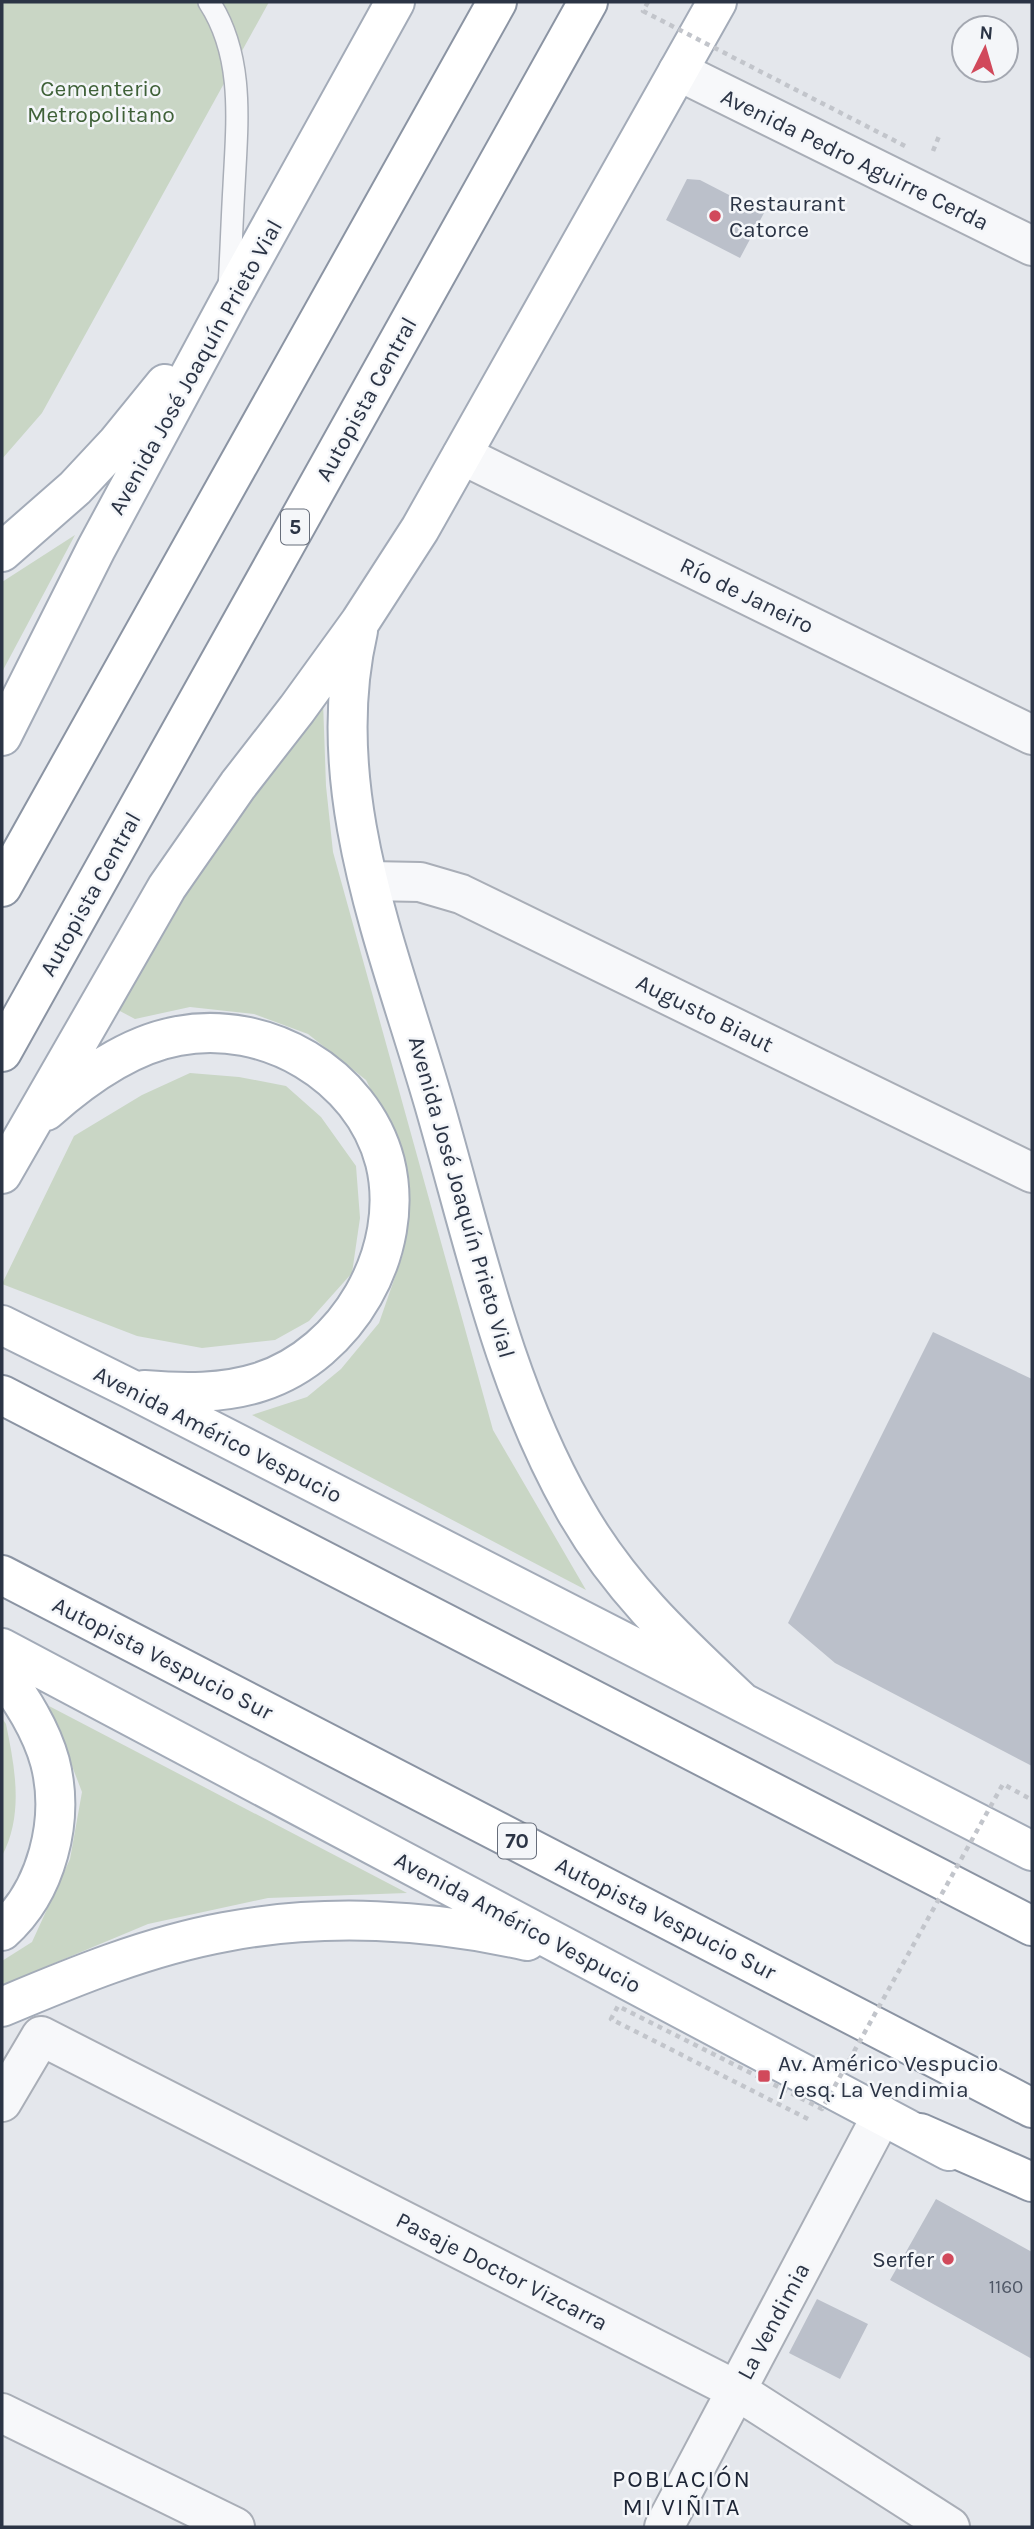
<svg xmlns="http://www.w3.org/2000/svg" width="1034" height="2529" viewBox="0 0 1034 2529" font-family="Karla,sans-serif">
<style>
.green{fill:#c9d6c5}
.building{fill:#bbc0ca}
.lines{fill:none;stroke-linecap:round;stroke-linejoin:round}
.service-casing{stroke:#a9aeb7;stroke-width:24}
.minor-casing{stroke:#a9aeb7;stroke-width:42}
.tertiary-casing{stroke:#a9aeb7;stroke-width:42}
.primary-casing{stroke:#a3abb8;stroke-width:42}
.motorway-casing{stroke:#8b94a3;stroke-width:42}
.path{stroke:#c2c5cb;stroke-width:4.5;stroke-dasharray:5 5;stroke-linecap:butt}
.service{stroke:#f7f8fa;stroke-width:21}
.minor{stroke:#f7f8fa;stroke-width:38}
.tertiary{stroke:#f7f8fa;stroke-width:38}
.primary{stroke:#fff;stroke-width:38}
.motorway{stroke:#fff;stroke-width:38}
.path-bridge{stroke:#c2c5cb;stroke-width:4.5;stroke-dasharray:5 5;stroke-linecap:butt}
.poi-dot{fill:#d1495b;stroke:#f4f6f9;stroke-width:2.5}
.labels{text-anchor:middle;stroke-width:5;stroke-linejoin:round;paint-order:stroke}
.number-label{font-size:19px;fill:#4f5766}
.shield{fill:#f4f6f9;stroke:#676e7b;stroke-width:2}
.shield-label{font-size:21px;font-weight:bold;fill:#2b3445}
.park-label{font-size:23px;fill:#3f6138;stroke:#f4f6f9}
.street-label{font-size:23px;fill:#2b3445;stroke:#f4f6f9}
.poi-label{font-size:23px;fill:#2b3445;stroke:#f4f6f9;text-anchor:start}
.neighbourhood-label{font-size:24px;letter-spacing:2px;fill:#1d2536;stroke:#f4f6f9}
</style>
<rect width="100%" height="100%" fill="#e4e7ec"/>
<!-- green -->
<path class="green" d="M2 2H269L42 413 2 459Z
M75 535 2 672V582Z
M323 701 326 786 333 852 493 1430 586 1590 252 1415 307 1397 341 1369 379 1323 403 1254 406 1204 388 1124 366 1080 308 1034 254 1014 190 1007 135 1019 118 1010 123 987 214 847Z
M190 1073 239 1077 286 1086 321 1117 356 1166 360 1218 352 1273 309 1321 275 1340 202 1348 137 1336 2 1284 74 1136 142 1095Z
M49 1706 407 1893 268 1898 148 1924 2 1985V1961L32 1942 70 1859 82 1792Z
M2 1718 6 1724C15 1768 24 1814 2 1856Z"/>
<!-- building -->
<path class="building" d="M687 179 700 180 764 213 740 258 666 220Z
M933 1332 1032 1379V1766L835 1663 788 1623Z
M936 2199 1032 2252V2359L890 2280Z
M817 2299 868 2324 840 2379 789 2353Z"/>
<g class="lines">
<!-- service casing -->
<g class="service-casing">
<path id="service" d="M209 2C245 57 237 124 234 186 232 220 231 254 229 288"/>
</g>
<!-- minor casing -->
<g class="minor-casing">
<path id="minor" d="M462 455 1032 735
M370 881 420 882 461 894 1032 1173
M2 2102 41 2036 736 2390 950 2527
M2 2413 235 2527
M664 2527 882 2115"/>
</g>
<!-- tertiary casing -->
<g class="tertiary-casing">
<path id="tertiary" d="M678 71 1032 246"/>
</g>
<!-- primary casing -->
<g class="primary-casing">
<path id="primary" d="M2 552 75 488 117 443 165 384
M358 631C320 795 393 958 437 1114 475 1247 505 1387 574 1508 619 1588 678 1642 743 1703
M2 736 96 549 229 302 395 2
M46 1111C83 1078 128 1045 178 1036 265 1019 362 1074 385 1162 407 1251 347 1354 260 1382 223 1394 183 1393 144 1390
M2 1174 167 887 238 785 297 709 360 622 420 529 717 2
M2 1325 131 1389 1032 1851
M2 1648 949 2151
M2 1672C21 1699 41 1729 50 1762 65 1820 47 1891 2 1931
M2 2007C73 1977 148 1946 225 1932 324 1913 430 1919 527 1941"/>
</g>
<!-- motorway casing -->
<g class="motorway-casing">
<path id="motorway" d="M2 887 497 2
M2 1052 588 2
M2 1395 1032 1926
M2 1575 1032 2108
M920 2133 1032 2182"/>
</g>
<!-- path -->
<path class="path" d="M933 151 939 136"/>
<!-- service -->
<use href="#service" class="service"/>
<!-- minor -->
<use href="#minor" class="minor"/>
<!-- tertiary -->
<use href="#tertiary" class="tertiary"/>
<!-- primary -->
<use href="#primary" class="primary"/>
<!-- motorway -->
<use href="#motorway" class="motorway"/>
<!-- path-bridge -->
<path class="path-bridge" d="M648 2 643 11 907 147
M808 2119 611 2019 618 2006 822 2109 1003 1784 1032 1800"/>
</g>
<!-- markers -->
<g class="poi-dot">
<circle cx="715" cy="216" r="7"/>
<rect x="757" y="2069" width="14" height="14" rx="3.5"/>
<circle cx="948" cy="2259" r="7"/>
</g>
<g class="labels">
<!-- number labels -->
<g class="number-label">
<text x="1006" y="2293">1160</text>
</g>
<!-- shield labels -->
<g class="shield">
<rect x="281" y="509.5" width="28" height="35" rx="5"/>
<rect x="498" y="1823.5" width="38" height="35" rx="5"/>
</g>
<g class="shield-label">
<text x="295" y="534">5</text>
<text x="517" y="1848">70</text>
</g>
<!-- park labels -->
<g class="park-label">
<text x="101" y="96">Cementerio<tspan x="101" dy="26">Metropolitano</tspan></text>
</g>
<!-- street labels -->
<g class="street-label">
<text transform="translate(855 159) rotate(26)" y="8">Avenida Pedro Aguirre Cerda</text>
<text transform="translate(195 367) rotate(-61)" y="8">Avenida José Joaquín Prieto Vial</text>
<text transform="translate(366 399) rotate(-61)" y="8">Autopista Central</text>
<text transform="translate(747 595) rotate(26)" y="8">Río de Janeiro</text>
<text transform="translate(90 894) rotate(-61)" y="8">Autopista Central</text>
<text transform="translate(705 1013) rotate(26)" y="8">Augusto Biaut</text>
<text transform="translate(462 1197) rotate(74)" y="8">Avenida José Joaquín Prieto Vial</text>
<text transform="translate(218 1434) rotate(27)" y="8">Avenida Américo Vespucio</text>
<text transform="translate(163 1658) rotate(27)" y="8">Autopista Vespucio Sur</text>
<text transform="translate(666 1918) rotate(27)" y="8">Autopista Vespucio Sur</text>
<text transform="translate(518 1922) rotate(28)" y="8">Avenida Américo Vespucio</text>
<text transform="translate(502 2271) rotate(27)" y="8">Pasaje Doctor Vizcarra</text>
<text transform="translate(773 2321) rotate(-62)" y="8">La Vendimia</text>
</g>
<!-- poi labels -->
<g class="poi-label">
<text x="729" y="211">Restaurant<tspan x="729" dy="26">Catorce</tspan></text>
<text x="778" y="2071">Av. Américo Vespucio<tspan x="778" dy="26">/ esq. La Vendimia</tspan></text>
<text x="934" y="2267" text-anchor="end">Serfer</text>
</g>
<!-- neighbourhood labels -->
<g class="neighbourhood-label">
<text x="682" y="2487">POBLACIÓN<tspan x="682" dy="28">MI VIÑITA</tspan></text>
</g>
</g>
<!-- border -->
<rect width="1034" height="2529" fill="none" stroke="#2b3445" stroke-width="7"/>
<!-- north arrow -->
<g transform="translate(985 49) rotate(5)"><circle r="33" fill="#f4f6f9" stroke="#a4a8b1" stroke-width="2"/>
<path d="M0-5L12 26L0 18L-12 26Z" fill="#d1495b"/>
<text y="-10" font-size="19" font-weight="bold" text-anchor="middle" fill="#2b3445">N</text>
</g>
</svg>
